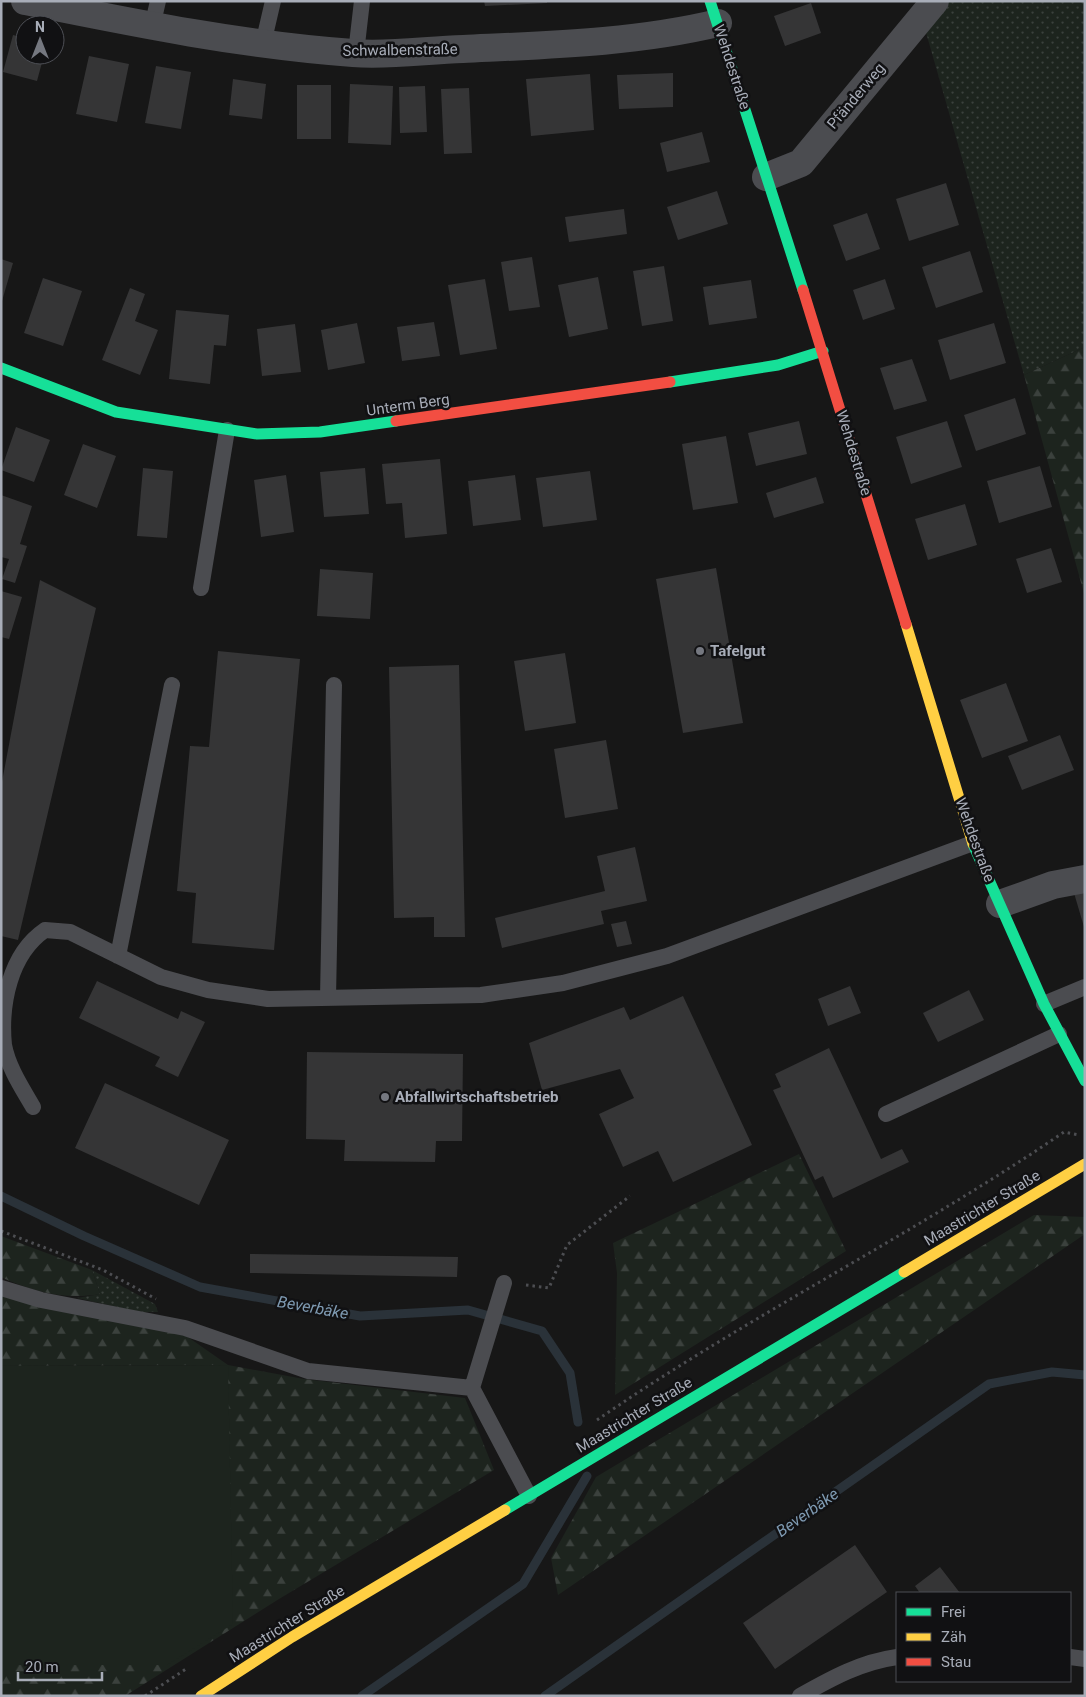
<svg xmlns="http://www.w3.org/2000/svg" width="1086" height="1697" viewBox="0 0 1086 1697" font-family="Roboto,sans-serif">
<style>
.grass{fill:url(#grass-dots)}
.forest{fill:url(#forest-firs)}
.green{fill:#1d241e}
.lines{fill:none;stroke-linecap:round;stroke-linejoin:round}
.stream{stroke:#2a3239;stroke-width:9}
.building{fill:#353536}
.path{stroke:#4d4e52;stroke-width:3;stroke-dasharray:2.5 4;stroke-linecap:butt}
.lane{stroke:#4b4c50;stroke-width:16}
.street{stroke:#4b4c50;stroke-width:28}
.fast{stroke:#16e098;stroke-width:11}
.slow{stroke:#ffcf43;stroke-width:11}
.jam{stroke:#f24e42;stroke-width:11}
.poi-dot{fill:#757880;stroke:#111113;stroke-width:2}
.labels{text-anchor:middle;stroke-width:5;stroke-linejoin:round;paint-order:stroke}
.street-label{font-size:15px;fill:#a8adb8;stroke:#111113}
.poi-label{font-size:15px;font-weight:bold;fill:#a8adb8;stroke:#111113;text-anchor:start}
.water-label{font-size:16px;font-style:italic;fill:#7f9bb3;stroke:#111113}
</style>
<defs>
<pattern id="grass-dots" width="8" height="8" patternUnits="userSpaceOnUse" patternTransform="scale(1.25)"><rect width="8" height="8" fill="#1d241e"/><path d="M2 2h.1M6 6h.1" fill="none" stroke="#3b413d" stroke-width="1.8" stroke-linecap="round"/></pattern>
<pattern id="forest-firs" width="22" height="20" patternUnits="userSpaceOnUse" patternTransform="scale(1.25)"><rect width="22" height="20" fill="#1d241e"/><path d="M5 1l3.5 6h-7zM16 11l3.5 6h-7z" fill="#3b413d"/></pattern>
</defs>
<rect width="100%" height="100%" fill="#171717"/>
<!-- grass -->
<path class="grass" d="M942 1H1085V347L1024 375 923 22Z
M92 1270 155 1304 158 1312H140L77 1298 100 1294Z"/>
<!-- forest -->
<path class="forest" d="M1085 347V597L1024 375Z
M799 1154 846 1251 615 1395 617 1273 613 1243Z
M1034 1215 1085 1217V1234L558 1595 551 1558 596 1477Z
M1 1236 92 1270 100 1294C65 1300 33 1292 1 1277Z
M1 1296 185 1335 228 1365 304 1379 465 1398 494 1470 279 1599 125 1696H1V1665H167L228 1365 1 1366Z"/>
<!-- green -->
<path class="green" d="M228 1365 233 1624 167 1665H1V1366Z"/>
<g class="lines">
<!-- stream -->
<path class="stream" d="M1 1196 84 1236 200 1287 360 1316 468 1310 542 1331 570 1373 578 1422
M362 1696 523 1584 587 1476
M545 1696 989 1384 1052 1372 1085 1375"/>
</g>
<!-- building -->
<path class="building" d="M484 1H547V3L485 6Z
M811 3 821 33 785 46 774 16Z
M13 35 25 38V55H44L37 81 3 72Z
M89 56 129 64 117 122 76 114Z
M156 66 191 72 181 129 145 123Z
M673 73V107L619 109 617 75Z
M590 74 594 130 531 136 526 79Z
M233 79 266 84 262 119 229 115Z
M350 84 393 86 391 145 348 143Z
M297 85H331V139H297Z
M425 86 427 132 400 133 399 87Z
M469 88 472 153 444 154 441 89Z
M702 132 710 162 667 172 660 143Z
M946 183 959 225 909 241 896 199Z
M717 191 728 224 678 240 667 207Z
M624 209 627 234 569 242 565 217Z
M867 213 880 249 846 261 833 225Z
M970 251 983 292 936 308 922 267Z
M532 257 540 307 509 311 501 262Z
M1 259 13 263 2 301H1Z
M664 266 673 321 642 326 633 271Z
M598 277 608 329 569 337 558 285Z
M43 278 82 291 63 346 24 333Z
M485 279 497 349 460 355 448 285Z
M885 279 895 309 863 320 853 290Z
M751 280 757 318 709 325 703 287Z
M130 288 145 294 135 321 158 330 140 375 102 360Z
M176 310 229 315 226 346 214 345 210 384 169 379Z
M434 322 440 356 402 361 397 327Z
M357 323 365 363 328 370 321 330Z
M994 323 1006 363 950 380 938 340Z
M295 324 301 372 262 376 257 329Z
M912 359 927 401 894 410 880 368Z
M1015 398 1026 434 976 451 964 415Z
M799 421 807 454 756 466 748 433Z
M947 421 962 467 911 484 896 437Z
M16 427 50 440 34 482 1 470Z
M726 436 738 503 693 510 682 444Z
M83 444 116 456 97 508 64 495Z
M440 459 447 534 405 538 402 503 386 504 382 464Z
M1040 466 1052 507 999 523 987 481Z
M143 468 173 471 167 538 137 536Z
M365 468 369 514 324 517 320 472Z
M590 471 597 520 543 527 536 478Z
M286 475 294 532 261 537 254 480Z
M515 475 521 520 473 526 468 481Z
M816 477 824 503 774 518 766 493Z
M1 495 32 506 20 544 27 546 15 583 2 579 9 559 1 557Z
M965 504 977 545 928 560 915 519Z
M1051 548 1062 582 1027 593 1016 559Z
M716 568 743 723 683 733 656 579Z
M320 569 373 573 370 619 317 616Z
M40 580 96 608 18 940 1 936V787Z
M1 591 22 597 9 639 1 637Z
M218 651 300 659 274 950 192 943 196 893 177 891 190 746 209 747Z
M565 653 576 723 525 731 514 661Z
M459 665 465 937H434V917L394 918 389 667Z
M1006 683 1028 741 982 758 960 700Z
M1060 735 1074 770 1022 790 1008 756Z
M606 740 618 809 565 818 554 749Z
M635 847 647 901 601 911 604 924 502 948 495 918 605 891 597 856Z
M1085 889V927H1084L1074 893Z
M626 921 632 944 617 947 611 924Z
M97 981 178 1019 181 1011 205 1022 178 1077 155 1066 160 1057 79 1018Z
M850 986 861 1013 828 1026 818 999Z
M969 990 984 1020 938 1042 923 1013Z
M683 996 752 1145 673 1182 658 1151 623 1167 599 1114 634 1098 620 1069 542 1090 529 1043 624 1007 630 1020Z
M829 1048 881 1159 902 1149 909 1162 833 1198 823 1176 815 1180 773 1090 781 1087 775 1074Z
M307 1052 463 1054 462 1141H436L435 1162 344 1161 345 1140 306 1139Z
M105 1083 229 1140 199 1205 75 1148Z
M250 1254 458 1257 457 1277 250 1273Z
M855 1545 887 1592 775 1669 743 1623Z
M940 1567 960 1593H920L915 1586Z"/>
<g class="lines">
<!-- path -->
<path class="path" d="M1 1231 103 1270 156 1299
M526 1285 549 1288 567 1245 630 1196
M597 1420C748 1316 913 1235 1064 1132L1079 1135
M145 1696 186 1669"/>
<!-- lane -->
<path class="lane" d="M152 27 158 1
M263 44 273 1
M356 53 362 1
M201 588 227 430
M118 956 172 685
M328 998 334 685
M1044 1004 1085 987
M33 1107C22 1088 8 1067 4 1045 0 1004 10 954 45 930L70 932 161 977 208 990 268 999 481 995 563 983 667 956 973 843
M886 1114 1059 1034
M1 1288 41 1300 185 1328 308 1371 472 1388 529 1496
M472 1388 504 1283
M1070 1657 1085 1659
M800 1696C832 1678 861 1662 897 1657"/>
<!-- street -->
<path class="street" d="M25 1C134 23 242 45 353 53 389 56 427 50 463 49 548 45 634 43 718 23
M766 177 801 163 935 1
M1000 904 1053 885 1085 879"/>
<!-- fast -->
<path class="fast" d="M710 1 803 290
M1 368 116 412 257 434 320 432 396 421
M670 382 778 365 823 351
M973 844 1044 1004 1085 1081
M505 1510 904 1272"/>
<!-- slow -->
<path class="slow" d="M906 624 973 844
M904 1272 1085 1164
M201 1696 292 1637 505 1510"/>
<!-- jam -->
<path class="jam" d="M803 290 906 624
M396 421 670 382"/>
</g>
<!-- markers -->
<g class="poi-dot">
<circle cx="700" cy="651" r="5"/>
<circle cx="385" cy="1097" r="5"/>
</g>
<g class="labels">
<!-- street labels -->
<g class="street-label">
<text transform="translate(400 50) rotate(-1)" y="5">Schwalbenstraße</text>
<text transform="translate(732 67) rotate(72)" y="5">Wehdestraße</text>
<text transform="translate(856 96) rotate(-50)" y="5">Pfänderweg</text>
<text transform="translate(408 405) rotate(-8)" y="5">Unterm Berg</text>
<text transform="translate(854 453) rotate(73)" y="5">Wehdestraße</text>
<text transform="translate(975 840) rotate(70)" y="5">Wehdestraße</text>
<text transform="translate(982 1208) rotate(-31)" y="5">Maastrichter Straße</text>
<text transform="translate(634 1415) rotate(-31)" y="5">Maastrichter Straße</text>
<text transform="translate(287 1624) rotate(-32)" y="5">Maastrichter Straße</text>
</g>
<!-- poi labels -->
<g class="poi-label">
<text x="710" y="656">Tafelgut</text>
<text x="395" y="1102">Abfallwirtschaftsbetrieb</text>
</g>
<!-- water labels -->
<g class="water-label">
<text transform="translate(313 1307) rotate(10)" y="6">Beverbäke</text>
<text transform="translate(807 1512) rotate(-35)" y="6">Beverbäke</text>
</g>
</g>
<!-- border -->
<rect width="1086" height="1697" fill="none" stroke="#a8adb8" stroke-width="5"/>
<!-- legend -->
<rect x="896" y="1592" width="175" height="90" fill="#111113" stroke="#4d4f55"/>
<rect x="906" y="1608" width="25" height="8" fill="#16e098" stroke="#4d4f55"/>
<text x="941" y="1617" font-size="15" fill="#a8adb8">Frei</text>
<rect x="906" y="1633" width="25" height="8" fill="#ffcf43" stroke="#4d4f55"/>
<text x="941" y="1642" font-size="15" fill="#a8adb8">Zäh</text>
<rect x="906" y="1658" width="25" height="8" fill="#f24e42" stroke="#4d4f55"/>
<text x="941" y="1667" font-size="15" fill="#a8adb8">Stau</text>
<!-- north arrow -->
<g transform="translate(40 40)"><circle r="24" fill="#111113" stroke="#4d4f55"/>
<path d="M0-4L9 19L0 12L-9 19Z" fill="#757880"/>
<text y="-8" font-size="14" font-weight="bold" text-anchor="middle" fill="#a8adb8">N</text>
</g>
<!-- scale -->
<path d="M18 1672v8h84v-8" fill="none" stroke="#a8adb8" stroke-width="2.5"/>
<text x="25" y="1672" font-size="15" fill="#a8adb8" stroke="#111113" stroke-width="4" paint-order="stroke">20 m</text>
</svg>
